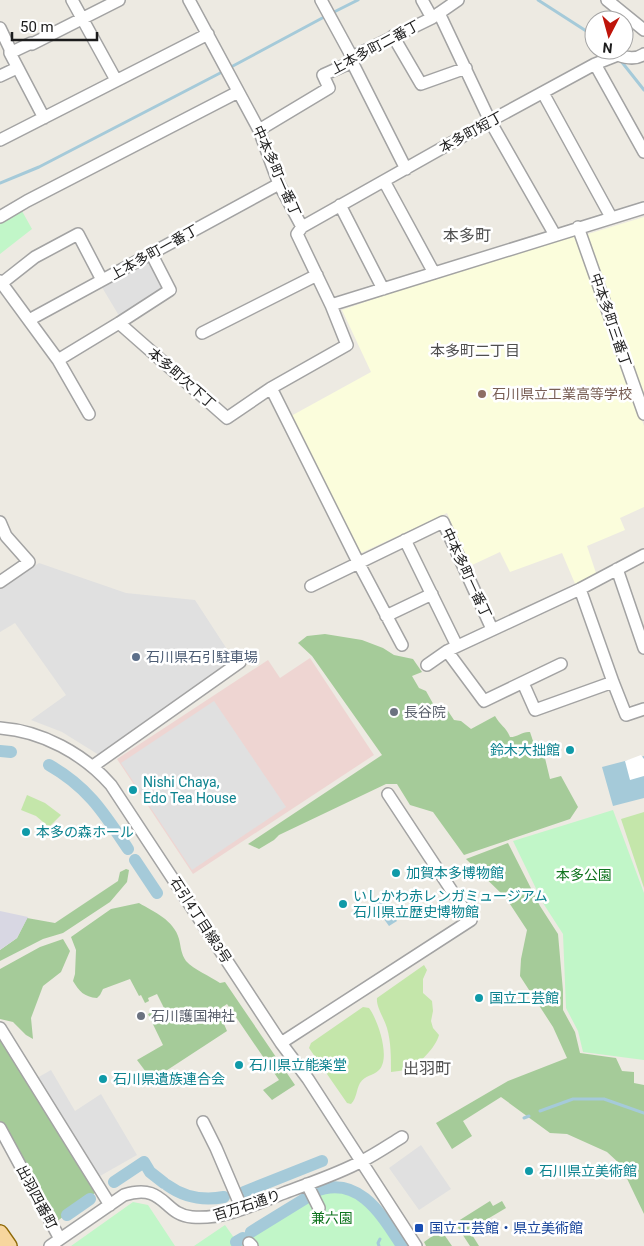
<svg xmlns="http://www.w3.org/2000/svg" width="644" height="1246" viewBox="0 0 644 1246" font-family="Roboto,'Noto Sans JP',sans-serif">
<style>
.commercial{fill:#eed5d2}
.education{fill:#fbfddc}
.grass{fill:#c4e6aa}
.forest{fill:#a5cb99}
.park{fill:#c1f6c8}
.parking{fill:#e0e0e0}
.plaza{fill:#d8d7e3}
.water{fill:#a5cad9}
.pier{fill:#fff}
.lines{fill:none;stroke-linecap:round;stroke-linejoin:round}
.stream{stroke:#a5cad9;stroke-width:3}
.canal{stroke:#a5cad9;stroke-width:12}
.minor-casing{stroke:#a3a3a3;stroke-width:14}
.major-casing{stroke:#8e6907;stroke-width:18}
.minor{stroke:#fff;stroke-width:11}
.major{stroke:#f7d69e;stroke-width:15}
.education-dot{fill:#8d6e63;stroke:#fff;stroke-width:2}
.service-dot{fill:#5c6f8a;stroke:#fff;stroke-width:2}
.worship-dot{fill:#6b7280;stroke:#fff;stroke-width:2}
.culture-dot{fill:#0f9aa8;stroke:#fff;stroke-width:2}
.transit-dot{fill:#1a4fb4;stroke:#fff;stroke-width:2}
.labels{text-anchor:middle;stroke-width:5;stroke-linejoin:round;paint-order:stroke}
.street-label{font-size:14px;fill:#1c1c1c;stroke:#fff}
.education-label{font-size:14px;fill:#785e54;stroke:#fff;text-anchor:start}
.service-label{font-size:14px;fill:#4e5e75;stroke:#fff;text-anchor:start}
.worship-label{font-size:14px;fill:#5b616d;stroke:#fff;text-anchor:start}
.culture-label{font-size:14px;fill:#0d838f;stroke:#fff;text-anchor:start}
.park-label{font-size:14px;fill:#10741f;stroke:#fff}
.transit-label{font-size:14px;fill:#164399;stroke:#fff;text-anchor:start}
.neighbourhood-label{font-size:15px;fill:#4f4f4f;stroke:#fff}
.quarter-label{font-size:16px;fill:#4f4f4f;stroke:#fff}
</style>
<rect width="100%" height="100%" fill="#edeae2"/>
<!-- commercial -->
<path class="commercial" d="M310 658 374 755 193 874 117 759 268 660 280 678Z"/>
<!-- education -->
<path class="education" d="M644 217V401L587 238 588 234Z
M575 232 644 426V507L620 518 625 530 587 546 597 576 576 586 562 553 510 572 500 552 470 566 447 513 361 553 318 475 291 416 371 372 342 310 557 236Z"/>
<!-- grass -->
<path class="grass" d="M27 795 45 803 61 815 49 827 36 816 21 810Z
M644 812V888L621 819Z
M424 965 427 970 423 979V993L432 1001 433 1011 431 1021 433 1028 439 1035C436 1047 419 1065 407 1069 402 1071 396 1071 391 1072 391 1057 391 1042 387 1028 384 1018 376 1007 377 998Z
M363 1007 369 1008C378 1020 391 1058 379 1070 373 1076 365 1075 360 1083 356 1090 357 1098 351 1104L347 1103 309 1048 311 1043Z"/>
<!-- forest -->
<path class="forest" d="M325 634 362 640 383 648 394 655 413 659 422 672 412 676 419 688 426 691 436 709 448 711 454 720 461 721 471 729 495 716C500 725 506 727 510 737 518 737 523 731 530 732L533 741 541 755 544 754 550 779 561 776 578 807 570 819 464 855 433 812 410 805 397 784H386L279 835 274 840 259 849 248 844 382 755 312 656 298 643 307 636Z
M508 843 540 906 558 934 563 991V1010L575 1032 580 1053 616 1058 622 1071 634 1072V1083L644 1085V1214L620 1164 607 1152 567 1134 550 1133 501 1097 463 1121 472 1136 452 1149 436 1123 508 1081 567 1058 553 1027 520 976 521 959 527 930 506 898 466 859Z
M126 869 129 870 127 882 110 902 63 933 43 939 0 961V950L17 938 27 918 55 923 118 881 120 872Z
M139 903C154 912 174 920 179 939 181 947 181 954 186 961 194 970 210 976 220 983L225 982 295 1085 272 1100 263 1090 279 1080 227 1004 218 1010 227 1031 152 1080 137 1060 163 1045 148 1014 154 1011 156 1014 165 1010 157 994 148 998 149 1001 145 1003 141 995 139 996 130 979 103 989 100 995 97 998C84 997 79 991 73 981L75 974 76 950 71 937 111 909Z
M63 939 70 951 61 972 43 986 31 1018 33 1039 26 1035 13 1022 0 1019V969L40 947Z
M0 1039 95 1193 56 1222 0 1121Z
M490 1201 493 1206 502 1201 506 1208 469 1230 479 1246H470L455 1223Z
M441 1230 452 1246H426L424 1242Z"/>
<!-- park -->
<path class="park" d="M22 211 32 229 0 254V223Z
M613 810 644 893V1060L583 1052 578 1031 566 1008 563 934 543 903 513 841Z
M334 1188C368 1190 385 1220 401 1246H194L225 1225 237 1242 317 1192Z
M133 1202 148 1205 175 1246H71Z"/>
<!-- parking -->
<path class="parking" d="M150 256 167 289 121 319 100 284Z
M39 563 126 593 195 600 234 660 196 688 193 687 185 693 182 697 99 755 62 732 31 720 66 695 15 623 0 632V589Z
M214 701 286 807 192 870 121 763Z
M51 1070 75 1111 101 1094 137 1155 100 1176 37 1078Z
M421 1145 451 1189 419 1210 389 1168Z"/>
<!-- plaza -->
<path class="plaza" d="M0 911 28 917 17 938 0 950Z"/>
<!-- water -->
<path class="water" d="M644 756V798L613 806 602 767Z
M381 898 397 921 389 926 373 904Z"/>
<!-- pier -->
<path class="pier" d="M641 755 644 759V776L630 780 625 761Z"/>
<g class="lines">
<!-- stream -->
<path class="stream" d="M538 0 594 36
M334 12 358 0
M621 61 644 90
M231 67 326 16
M0 183 39 167 224 71
M540 1111 573 1099H604L644 1113
M524 1118 529 1116
M379 1246 378 1243 380 1239"/>
<!-- canal -->
<path class="canal" d="M0 751 11 752
M49 765C88 787 104 813 128 849
M135 860 157 893
M114 1182 144 1162 150 1172 164 1183
M167 1185C185 1198 203 1201 224 1197
M244 1192 322 1161
M314 1192C358 1173 382 1215 402 1246
M67 1215 90 1199
M251 1232 311 1195
M236 1242 243 1238"/>
<!-- minor casing -->
<g class="minor-casing">
<path id="minor" d="M72 0 116 80
M189 0 259 130 279 184 302 227
M321 0 352 57
M422 0 432 18
M607 0 644 30
M439 13 490 121 555 235
M0 28 10 49V53L44 118
M393 36 421 84 466 68
M10 53 31 43 32 44 119 0
M352 62 406 169
M595 64 644 152
M0 76 17 68
M543 93 611 217
M259 130 329 88 323 75 352 62V57L432 18 458 0
M0 140 208 34
M384 181 434 273
M340 205 383 289
M0 217 27 201 238 92
M578 227 644 414
M0 281 58 360 89 414
M2 283 35 257 78 234 102 280
M331 305 644 208
M29 320 279 184
M119 323 227 418 271 388 347 345 331 305 297 234 302 227 490 121 595 64 618 55C626 58 636 60 644 54
M202 333 317 275
M58 360 119 323 170 290 151 253
M271 388 358 562 402 645
M0 522 6 536 29 562 0 582
M405 540 457 646
M617 569 644 648
M311 586 443 522 492 629
M580 589 613 682 626 715 644 709
M386 616 432 594
M447 651 484 701 561 664
M427 665 447 651 580 589 644 555
M523 683 535 710 613 682
M0 728C42 731 84 754 111 785L281 1043 308 1079 416 1246
M93 766 240 662
M0 1028 110 1205
M281 1043 471 920 388 794
M203 1122 216 1148 242 1209
M0 1128 60 1239
M307 1184 319 1208
M249 1243 252 1246
M50 1246 124 1195C165 1182 163 1215 192 1217 224 1220 255 1204 284 1193 310 1183 338 1174 362 1161 376 1154 389 1145 402 1137"/>
</g>
<!-- major casing -->
<g class="major-casing">
<path id="major" d="M0 1233 9 1246"/>
</g>
<!-- minor -->
<use href="#minor" class="minor"/>
<!-- major -->
<use href="#major" class="major"/>
</g>
<!-- markers -->
<circle class="education-dot" cx="482" cy="394" r="5"/>
<circle class="service-dot" cx="136" cy="657" r="5"/>
<g class="worship-dot">
<circle cx="394" cy="712" r="5"/>
<circle cx="141" cy="1016" r="5"/>
</g>
<g class="culture-dot">
<circle cx="570" cy="750" r="5"/>
<circle cx="133" cy="790" r="5"/>
<circle cx="26" cy="832" r="5"/>
<circle cx="396" cy="873" r="5"/>
<circle cx="343" cy="904" r="5"/>
<circle cx="479" cy="998" r="5"/>
<circle cx="239" cy="1065" r="5"/>
<circle cx="103" cy="1079" r="5"/>
<circle cx="529" cy="1171" r="5"/>
</g>
<rect class="transit-dot" x="414" y="1223" width="10" height="10" rx="2.5"/>
<g class="labels">
<!-- street labels -->
<g class="street-label">
<text transform="translate(375 47) rotate(-28)" y="5">上本多町二番丁</text>
<text transform="translate(471 132) rotate(-29)" y="5">本多町短丁</text>
<text transform="translate(277 171) rotate(66)" y="5">中本多町一番丁</text>
<text transform="translate(154 252) rotate(-29)" y="5">上本多町一番丁</text>
<text transform="translate(611 320) rotate(71)" y="5">中本多町三番丁</text>
<text transform="translate(182 378) rotate(41)" y="5">本多町欠下丁</text>
<text transform="translate(467 573) rotate(65)" y="5">中本多町一番丁</text>
<text transform="translate(201 920) rotate(57)" y="5">石引4丁目線3号</text>
<text transform="translate(37 1197) rotate(62)" y="5">出羽四番町</text>
<text transform="translate(247 1205) rotate(-18)" y="5">百万石通り</text>
</g>
<!-- education labels -->
<g class="education-label">
<text x="492" y="399">石川県立工業高等学校</text>
</g>
<!-- service labels -->
<g class="service-label">
<text x="146" y="662">石川県石引駐車場</text>
</g>
<!-- worship labels -->
<g class="worship-label">
<text x="404" y="717">長谷院</text>
<text x="151" y="1021">石川護国神社</text>
</g>
<!-- culture labels -->
<g class="culture-label">
<text x="560" y="755" text-anchor="end">鈴木大拙館</text>
<text x="143" y="787">Nishi Chaya,<tspan x="143" dy="16">Edo Tea House</tspan></text>
<text x="36" y="837">本多の森ホール</text>
<text x="406" y="878">加賀本多博物館</text>
<text x="353" y="901">いしかわ赤レンガミュージアム<tspan x="353" dy="16">石川県立歴史博物館</tspan></text>
<text x="489" y="1003">国立工芸館</text>
<text x="249" y="1070">石川県立能楽堂</text>
<text x="113" y="1084">石川県遺族連合会</text>
<text x="539" y="1176">石川県立美術館</text>
</g>
<!-- park labels -->
<g class="park-label">
<text x="584" y="880">本多公園</text>
<text x="332" y="1223">兼六園</text>
</g>
<!-- transit labels -->
<g class="transit-label">
<text x="429" y="1233">国立工芸館・県立美術館</text>
</g>
<!-- neighbourhood labels -->
<g class="neighbourhood-label">
<text x="475" y="356">本多町二丁目</text>
</g>
<!-- quarter labels -->
<g class="quarter-label">
<text x="467" y="241">本多町</text>
<text x="427" y="1074">出羽町</text>
</g>
</g>
<!-- north arrow -->
<g transform="translate(609 35) rotate(186)"><circle r="24" fill="#ffffff" stroke="#a4a4a4"/>
<path d="M0-4L9 19L0 12L-9 19Z" fill="#bf140a"/>
<text y="-8" font-size="14" font-weight="bold" text-anchor="middle" fill="#1c1c1c">N</text>
</g>
<!-- scale -->
<path d="M12 32v8h85v-8" fill="none" stroke="#1c1c1c" stroke-width="2.5"/>
<text x="20" y="32" font-size="15" fill="#1c1c1c" stroke="#ffffff" stroke-width="4" paint-order="stroke">50 m</text>
</svg>
